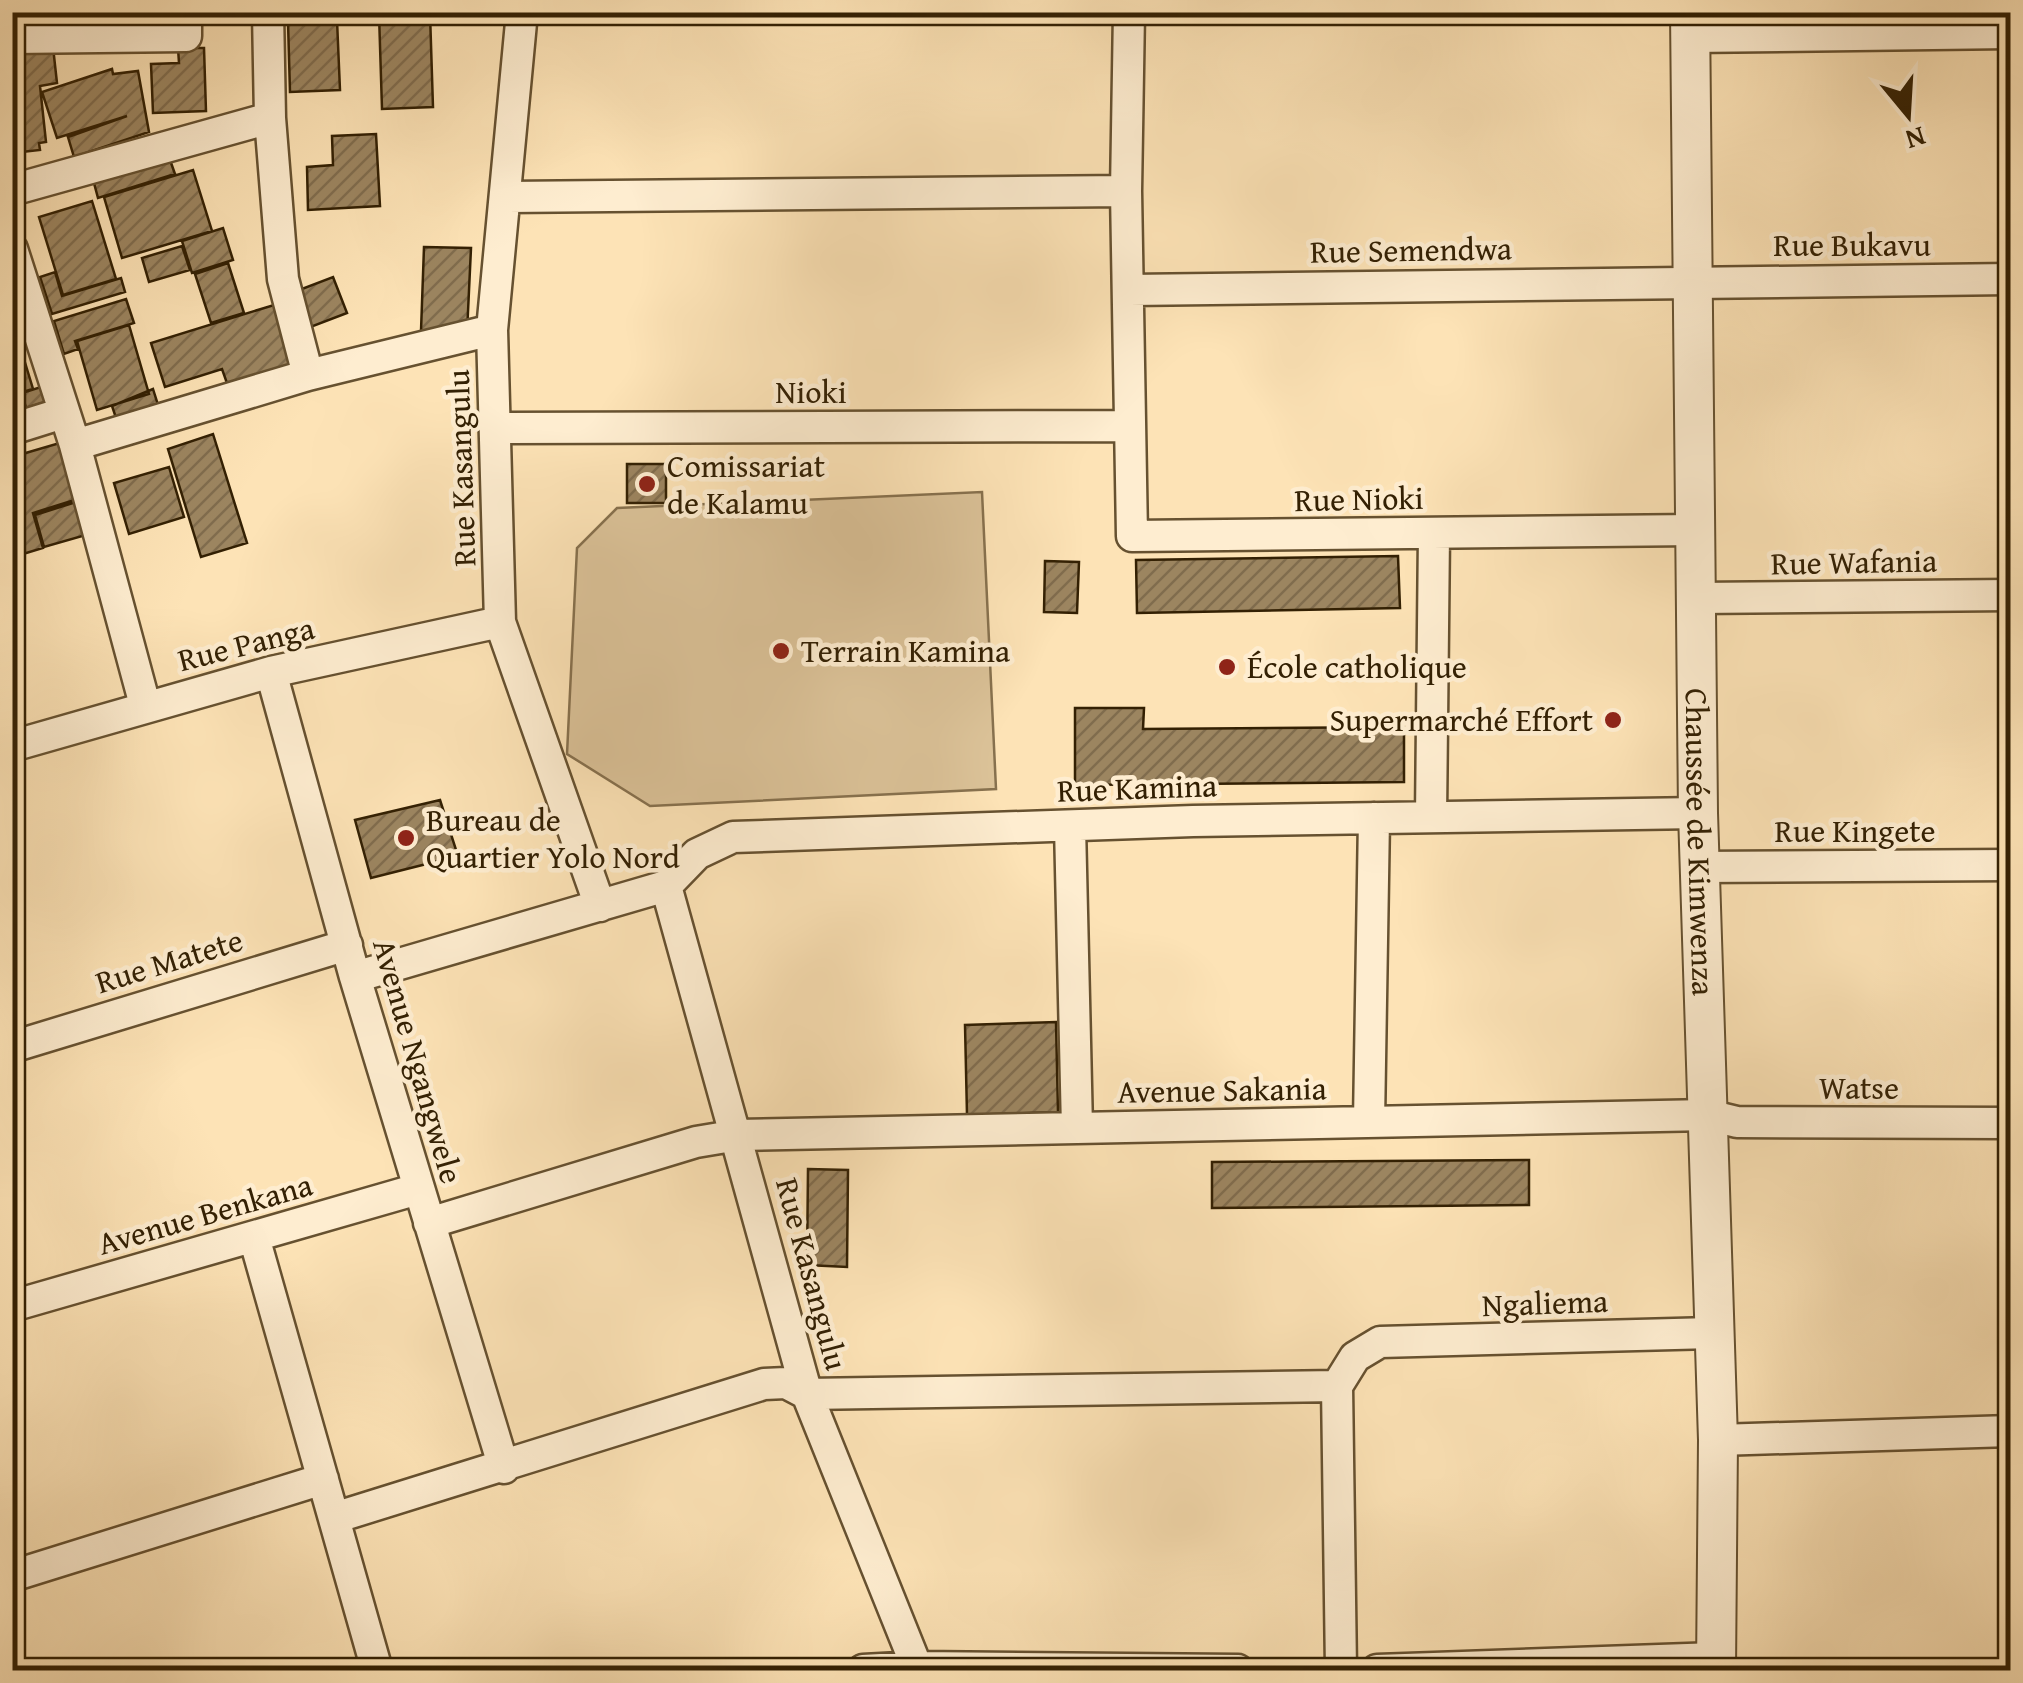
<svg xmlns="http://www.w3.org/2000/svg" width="2023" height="1683" viewBox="0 0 2023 1683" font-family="'Gentium Book Plus',serif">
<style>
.garden{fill:#dbc298;stroke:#87714e;stroke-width:2.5}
.building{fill:url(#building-hatch);stroke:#332003;stroke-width:2.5}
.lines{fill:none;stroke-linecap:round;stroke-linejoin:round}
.minor-casing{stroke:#665130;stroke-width:35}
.tertiary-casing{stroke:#665130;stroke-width:42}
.minor{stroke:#feedd0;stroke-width:30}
.tertiary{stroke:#feedd0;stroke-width:38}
.poi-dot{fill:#8f2418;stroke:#feedd0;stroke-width:4}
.labels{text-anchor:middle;stroke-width:9;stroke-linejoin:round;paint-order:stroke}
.street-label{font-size:32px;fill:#332003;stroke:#feedd0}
.poi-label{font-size:32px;fill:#332003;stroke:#feedd0;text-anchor:start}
</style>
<defs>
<pattern id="building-hatch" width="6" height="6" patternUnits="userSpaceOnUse" patternTransform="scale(2.5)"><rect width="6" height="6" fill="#9c8560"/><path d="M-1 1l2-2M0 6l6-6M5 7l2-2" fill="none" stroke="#806c4d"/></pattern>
</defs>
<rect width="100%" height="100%" fill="#fde3b6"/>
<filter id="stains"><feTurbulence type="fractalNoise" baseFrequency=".002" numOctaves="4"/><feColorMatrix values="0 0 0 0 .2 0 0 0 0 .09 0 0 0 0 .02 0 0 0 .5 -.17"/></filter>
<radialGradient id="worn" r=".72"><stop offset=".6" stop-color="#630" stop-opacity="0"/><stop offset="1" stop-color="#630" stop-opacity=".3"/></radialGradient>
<!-- garden -->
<path class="garden" d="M982 492 996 789 650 806 567 754 577 548 617 508Z"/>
<!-- building -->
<path class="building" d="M430 13 433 107 382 109 379 14Z
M337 20 340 90 290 92 288 22Z
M53 47 57 83 40 86 46 142 39 143 40 150 12 153V53Z
M178 48H204L206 111 153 113 151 64 179 63Z
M112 69 113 74 138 71 149 132 74 157 68 137 127 116 57 138 42 92Z
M376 134 380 206 308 210 307 167 333 165 332 136Z
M170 160 175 174 98 198 94 183Z
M193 170 212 231 122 258 104 197Z
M92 201 116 279 63 295 39 217Z
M223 228 233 260 192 273 182 241Z
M182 246 190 270 149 282 142 258Z
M424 247 471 248 467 333 421 331Z
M228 263 244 313 211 323 195 274Z
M55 272 62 296 121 278 125 292 52 314 40 277Z
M333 277 347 313 308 328 294 292Z
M12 293 24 323 12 326Z
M126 299 134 323 75 341 78 349 64 354 54 321Z
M274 305 293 366 228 386 222 369 165 387 151 343Z
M129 325 149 394 97 410 77 341Z
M20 346 33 389 12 395V348Z
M44 386 49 401 26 408 22 393Z
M153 389 158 405 116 418 112 406Z
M213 434 247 543 201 557 168 449Z
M63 442 81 498 33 513 43 548 13 557 12 457Z
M627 464H666V503H627Z
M169 467 184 517 129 534 114 483Z
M76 502 86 535 44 547 35 515Z
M1398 556 1400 608 1137 613 1136 560Z
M1045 561 1079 562 1077 613 1044 612Z
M1075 708H1144L1143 729 1404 727V782L1075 785Z
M440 800 458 856 371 878 355 820Z
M1056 1022 1058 1112 967 1115 965 1025Z
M1529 1160V1205L1212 1208V1162Z
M808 1169 848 1170 847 1267 807 1265Z"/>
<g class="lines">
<!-- minor casing -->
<g class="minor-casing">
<path id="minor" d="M268 12 270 118 283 279 308 375
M522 12 492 330 500 622 600 906
M1129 12 1126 191 1132 536 1696 530
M1691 37 2010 33
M12 38 186 36V12
M12 190 270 118
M508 197 1126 191
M12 249 75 445 145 705
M1130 290 2010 279
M495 428 1128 426
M12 429 63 413
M75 445 308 375 492 330
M1697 598 2010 595
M271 672 355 977 504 1468
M12 746 271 672 500 622
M1431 817 1434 533
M1070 826 1077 1128
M1699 867 2010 865
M666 886 807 1394 918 1670
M355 977 666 886 697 854 733 837 1193 821 1698 813
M12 1047 347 945
M1369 1122 1374 818
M429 1223 696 1142 738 1135 1708 1115 1737 1122 2010 1123
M254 1237 377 1670
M12 1306 418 1189
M1718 1440 2010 1431
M334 1518 764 1384 786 1383 807 1394 1337 1386
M12 1576 323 1479
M863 1670 918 1667 1238 1670
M1341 1670 1337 1386 1355 1357 1380 1342 1712 1333
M1377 1670 1716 1658"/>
</g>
<!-- tertiary casing -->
<g class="tertiary-casing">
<g id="tertiary">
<path id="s1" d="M1690 12 1698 813 1718 1440 1716 1670"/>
</g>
</g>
<!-- minor -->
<use href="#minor" class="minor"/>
<!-- tertiary -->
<use href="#tertiary" class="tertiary"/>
</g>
<!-- markers -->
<g class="poi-dot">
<circle cx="647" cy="484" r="10"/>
<circle cx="781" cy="651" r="10"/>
<circle cx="1227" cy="667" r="10"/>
<circle cx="1613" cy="720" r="10"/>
<circle cx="406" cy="838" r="10"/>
</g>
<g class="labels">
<!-- street labels -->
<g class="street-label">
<text x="1852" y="256">Rue Bukavu</text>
<text transform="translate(1411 250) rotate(-1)" y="11">Rue Semendwa</text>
<text x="811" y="403">Nioki</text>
<text transform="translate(461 468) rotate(-92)" y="11">Rue Kasangulu</text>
<text transform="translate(1359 499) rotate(-1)" y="11">Rue Nioki</text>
<text transform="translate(1854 562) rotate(-1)" y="11">Rue Wafania</text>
<text transform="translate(246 644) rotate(-14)" y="11">Rue Panga</text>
<text transform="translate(1137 788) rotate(-2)" y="11">Rue Kamina</text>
<text x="1855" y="842">Rue Kingete</text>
<text dy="11" stroke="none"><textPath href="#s1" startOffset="830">Chaussée de Kimwenza</textPath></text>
<text transform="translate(169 961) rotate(-17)" y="11">Rue Matete</text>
<text transform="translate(418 1061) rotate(74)" y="11">Avenue Ngangwele</text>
<text x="1859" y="1099">Watse</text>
<text transform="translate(1222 1090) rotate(-1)" y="11">Avenue Sakania</text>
<text transform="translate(205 1214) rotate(-16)" y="11">Avenue Benkana</text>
<text transform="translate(812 1274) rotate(75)" y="11">Rue Kasangulu</text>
<text transform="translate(1545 1303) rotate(-2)" y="11">Ngaliema</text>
</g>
<!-- poi labels -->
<g class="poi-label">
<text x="667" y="477">Comissariat<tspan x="667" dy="37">de Kalamu</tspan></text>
<text x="801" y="662">Terrain Kamina</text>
<text x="1247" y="678">École catholique</text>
<text x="1593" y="731" text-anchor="end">Supermarché Effort</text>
<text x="426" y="831">Bureau de<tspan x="426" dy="37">Quartier Yolo Nord</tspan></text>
</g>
</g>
<!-- margin -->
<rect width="2023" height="1683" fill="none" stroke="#fde3b6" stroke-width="50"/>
<rect x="15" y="15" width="1993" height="1653" fill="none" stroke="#332003" stroke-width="5"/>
<rect x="25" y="25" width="1973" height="1633" fill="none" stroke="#332003" stroke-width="2.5"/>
<!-- north arrow -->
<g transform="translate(1908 115) rotate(162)" stroke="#feedd0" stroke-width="8" paint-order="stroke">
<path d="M0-8L18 38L0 25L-18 38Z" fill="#332003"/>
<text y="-15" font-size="28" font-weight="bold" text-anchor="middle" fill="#332003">N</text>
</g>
<rect width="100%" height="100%" filter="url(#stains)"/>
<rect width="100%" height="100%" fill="url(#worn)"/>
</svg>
